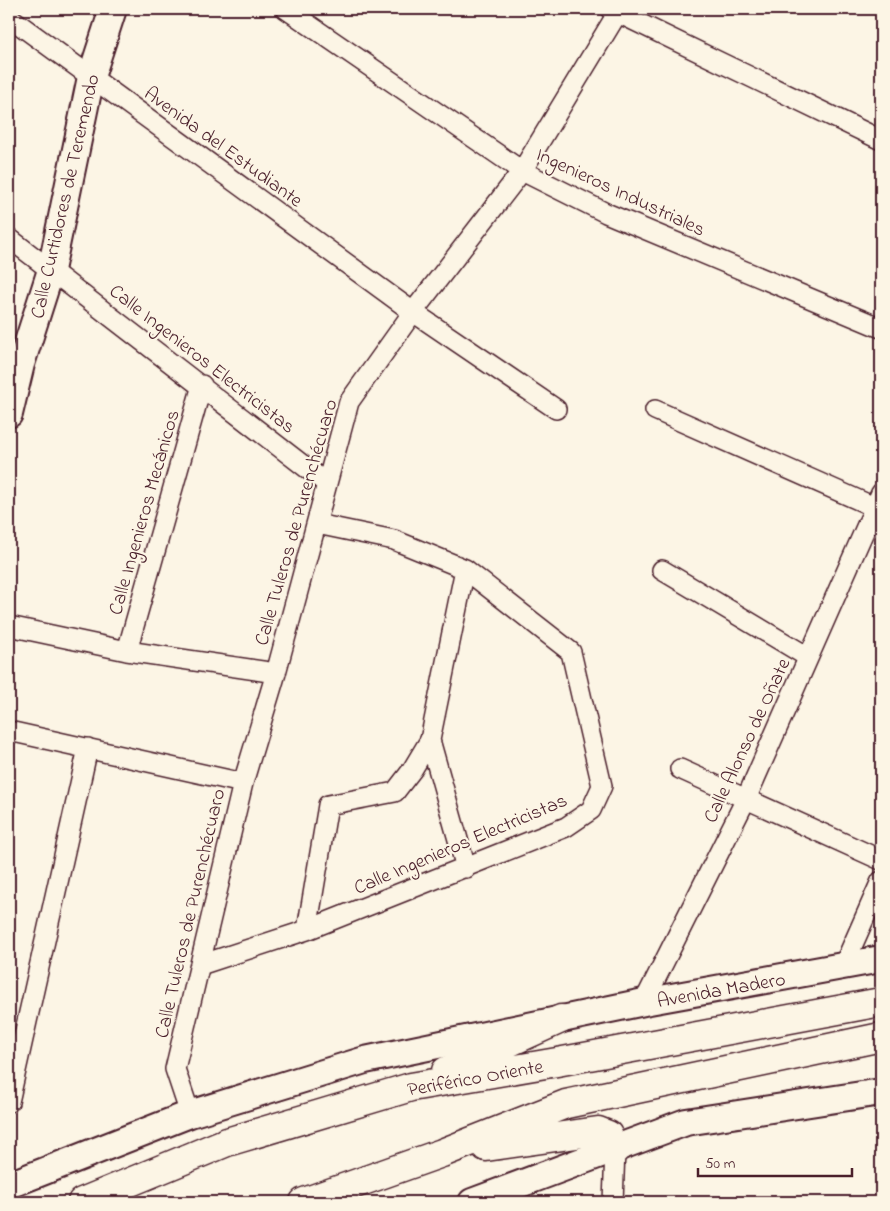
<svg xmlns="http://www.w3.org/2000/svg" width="890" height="1211" viewBox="0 0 890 1211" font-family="'Indie Flower',sans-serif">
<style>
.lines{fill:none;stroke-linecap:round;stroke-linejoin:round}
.street-casing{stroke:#4a1f2b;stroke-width:22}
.secondary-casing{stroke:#4a1f2b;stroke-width:30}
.highway-casing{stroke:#4a1f2b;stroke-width:31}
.street{stroke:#fcf5e5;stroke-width:19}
.secondary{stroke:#fcf5e5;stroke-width:26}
.highway{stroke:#fcf5e5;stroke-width:28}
.labels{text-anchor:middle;stroke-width:4.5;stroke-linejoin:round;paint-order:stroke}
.street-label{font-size:20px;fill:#4a1f2b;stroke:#fcf5e5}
</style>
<rect width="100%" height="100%" fill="#fcf5e5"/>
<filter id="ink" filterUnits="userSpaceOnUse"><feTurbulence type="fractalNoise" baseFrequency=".02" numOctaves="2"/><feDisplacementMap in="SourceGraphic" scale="10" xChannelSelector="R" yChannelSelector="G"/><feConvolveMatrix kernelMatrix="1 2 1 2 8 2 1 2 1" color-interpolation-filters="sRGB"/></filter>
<g filter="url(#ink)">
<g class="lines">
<!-- street casing -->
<g class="street-casing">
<path id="street" d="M286 9 522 171 606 213 881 328
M610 9 881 140
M9 17 413 312 556 409
M9 238 326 483
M655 410 881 510
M662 570 808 657
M9 626 127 651 276 673
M127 651 202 385
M9 731 243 783
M430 740 466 868
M680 769 881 860
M307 930 328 805 395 792 412 770 430 740 465 569
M200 965 307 930 566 827 591 810 602 786 571 652 465 569 394 540 317 524
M843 967 881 881
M644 1002 746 799 881 493
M9 1102 88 748
M190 1114 175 1069 243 783 276 673 349 402 413 312 522 171 620 9
M613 1202 615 1150"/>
</g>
<!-- secondary casing -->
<g class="secondary-casing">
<path id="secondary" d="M9 414 21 364 51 270 91 77 113 9
M9 1185 190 1114 365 1060 644 1002 881 959
M472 1202 686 1122 881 1092"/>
</g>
<!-- highway casing -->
<g class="highway-casing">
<path id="highway" d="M446 1071 561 1019
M486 1147 598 1131 608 1135 615 1150
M82 1202 227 1142 411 1087 557 1062 881 1002
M304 1202 442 1153 566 1104 881 1037"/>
</g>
<!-- street -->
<use href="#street" class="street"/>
<!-- secondary -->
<use href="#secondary" class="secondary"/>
<!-- highway -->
<use href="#highway" class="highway"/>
</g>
</g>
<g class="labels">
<!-- street labels -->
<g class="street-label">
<text transform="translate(224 146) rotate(36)" y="7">Avenida del Estudiante</text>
<text transform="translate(621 191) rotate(25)" y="7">Ingenieros Industriales</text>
<text transform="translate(64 196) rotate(-77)" y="7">Calle Curtidores de Teremendo</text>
<text transform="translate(203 358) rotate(38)" y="7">Calle Ingenieros Electricistas</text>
<text transform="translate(143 512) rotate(-74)" y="7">Calle Ingenieros Mecánicos</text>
<text transform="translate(295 522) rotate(-74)" y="7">Calle Tuleros de Purenchécuaro</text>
<text transform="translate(746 740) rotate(-65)" y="7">Calle Alonso de Oñate</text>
<text transform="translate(460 843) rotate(-23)" y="7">Calle Ingenieros Electricistas</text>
<text transform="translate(189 913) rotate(-77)" y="7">Calle Tuleros de Purenchécuaro</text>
<text transform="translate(721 989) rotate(-10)" y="7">Avenida Madero</text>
<text transform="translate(475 1077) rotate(-10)" y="7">Periférico Oriente</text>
</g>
</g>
<!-- margin -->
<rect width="890" height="1211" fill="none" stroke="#fcf5e5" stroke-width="30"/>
<rect x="15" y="15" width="860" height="1181" fill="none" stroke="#4a1f2b" stroke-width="2" filter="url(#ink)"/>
<!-- scale -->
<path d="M698 1168v8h154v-8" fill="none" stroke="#4a1f2b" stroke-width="2.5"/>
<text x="705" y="1168" font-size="15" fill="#4a1f2b" stroke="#fcf5e5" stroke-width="4" paint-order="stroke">50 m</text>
</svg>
